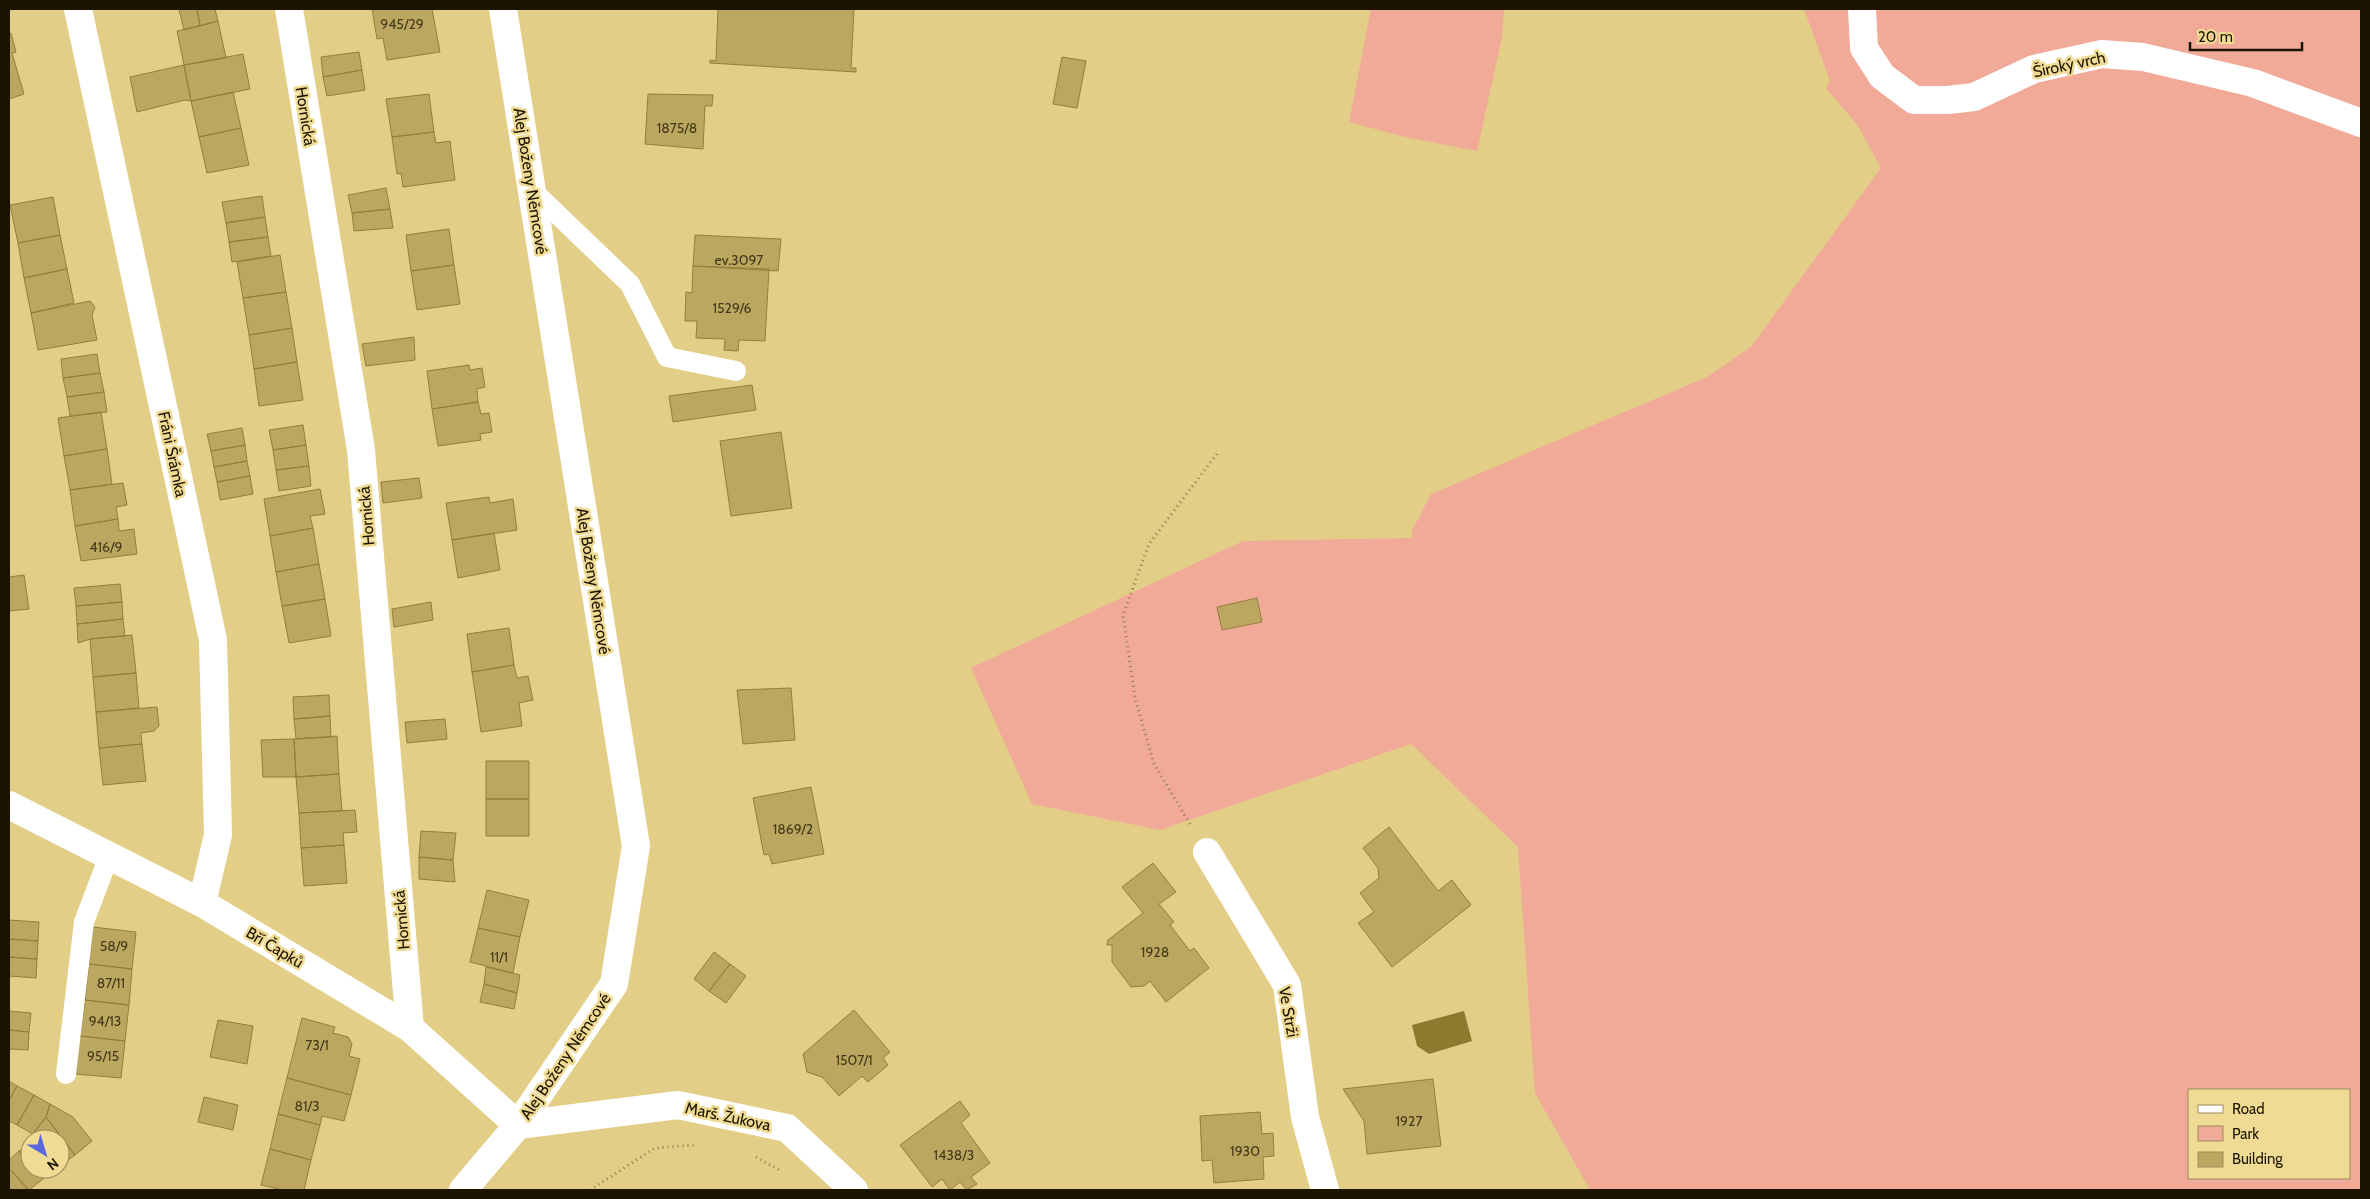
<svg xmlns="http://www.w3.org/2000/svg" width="2370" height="1199" viewBox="0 0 2370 1199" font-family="Cabin,sans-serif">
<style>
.green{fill:#f1a998;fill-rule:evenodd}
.water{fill:#8e792e}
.building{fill:#bca761;stroke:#927f39}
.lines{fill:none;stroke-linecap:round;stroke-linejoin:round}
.path{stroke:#8e7f4e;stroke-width:3;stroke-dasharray:1 4;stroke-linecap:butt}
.service{stroke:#fff;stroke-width:20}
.minor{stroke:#fff;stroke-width:28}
.labels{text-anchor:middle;stroke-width:5;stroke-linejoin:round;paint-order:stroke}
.number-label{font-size:14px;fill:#443918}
.street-label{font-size:16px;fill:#1c1400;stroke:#f0db94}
</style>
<rect width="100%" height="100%" fill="#e3ce87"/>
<!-- green -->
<path class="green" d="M1371 9H1504L1502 37 1477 151 1401 136 1349 122Z
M1804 9H2361V1190H1590L1535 1093 1518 847 1411 744 1160 830 1032 804 971 668 1243 541 1412 538V531L1431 494 1707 377 1751 347 1881 168 1858 126 1826 88 1830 81ZM2189 1090H2349V1178H2189Z"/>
<!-- water -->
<path class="water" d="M1464 1011 1472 1041 1429 1054 1417 1046 1412 1025Z"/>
<!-- building -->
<path class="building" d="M179 9H197L200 26 184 30Z
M197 9H215L218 21 200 26Z
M372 9H432L440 52 387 60 383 38 377 39Z
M718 9H854L851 68H856V72L710 63V60L716 61Z
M218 21 226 58 184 65 177 31Z
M11 33 16 52 12 53 24 94 9 99V34Z
M359 52 362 70 323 77 321 57Z
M243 54 250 89 191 101 184 65Z
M1062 57 1086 61 1077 108 1053 104Z
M184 65 191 101 185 100 137 112 130 77Z
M362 70 365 90 327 96 323 77Z
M233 92 241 128 199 137 191 101Z
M429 94 434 132 392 137 386 99Z
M648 94 713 95 712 106H705L703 149 645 144Z
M241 128 249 165 207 173 199 137Z
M434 132 436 143 450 141 455 180 403 187 401 173 397 174 392 137Z
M386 188 390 209 352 213 348 195Z
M262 196 265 217 226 223 222 202Z
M53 197 60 235 18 243 10 205Z
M390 209 393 228 354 231 352 213Z
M265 217 268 237 229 242 226 223Z
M449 229 454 265 411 271 406 235Z
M60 235 67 269 24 278 18 243Z
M695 235 781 239 778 271 693 266Z
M268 237 271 256 232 262 229 242Z
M280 255 286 292 243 298 237 262Z
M454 265 460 304 417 310 411 271Z
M693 266 769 269 765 341 739 340 738 351 724 350 725 339 696 338 697 321H685L686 292 692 293Z
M67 269 74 303 31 313 24 278Z
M286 292 292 328 249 335 243 298Z
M90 301 95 307 92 315 97 340 38 350 31 313Z
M292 328 297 362 254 369 249 335Z
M414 337 415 360 366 366 362 344Z
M97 354 100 373 63 378 61 359Z
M297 362 303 400 259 406 254 369Z
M469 365 470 370 482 368 485 387 477 389 478 402 432 409 427 371Z
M100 373 104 392 67 397 63 378Z
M752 385 756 410 673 422 669 396Z
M104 392 107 412 70 416 67 397Z
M478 402 481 414 489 413 492 432 480 434 481 440 438 446 432 409Z
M101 412 107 449 64 456 58 418Z
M303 425 306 445 273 450 269 430Z
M242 428 245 445 211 451 207 434Z
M781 432 792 508 731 516 720 441Z
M245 445 247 461 214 467 211 451Z
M306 445 309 466 276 470 273 450Z
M107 449 112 484 70 490 64 456Z
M247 461 250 476 217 482 214 467Z
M309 466 311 486 279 491 276 470Z
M250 476 253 494 220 500 217 482Z
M419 478 422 498 383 503 381 482Z
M123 483 127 505 116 507 118 519 75 526 70 490Z
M320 489 325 514 310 516 313 528 270 536 264 499Z
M489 497 490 503 513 499 517 530 452 540 446 503Z
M118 519 119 531 134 529 137 554 81 561 75 526Z
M313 528 319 564 276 572 270 536Z
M494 533 500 570 458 578 452 540Z
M319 564 325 599 282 606 276 572Z
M24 575 29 609 9 611V577Z
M120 584 122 602 76 606 74 588Z
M1257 598 1262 622 1222 630 1217 607Z
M325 599 331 636 289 643 282 606Z
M122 602 123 619 77 624 76 606Z
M431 602 433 620 394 627 392 609Z
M123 619 125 636 90 639 78 643 77 624Z
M509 628 514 665 472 672 467 634Z
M132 635 136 673 93 677 90 639Z
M514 665 517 678 528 676 533 700 519 703 522 726 481 732 472 672Z
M136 673 139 708 96 712 93 677Z
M791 688 795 740 743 744 737 690Z
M329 695 330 716 294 719 293 697Z
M157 707 159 726 154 731 141 733 142 744 99 748 96 712Z
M330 716 331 737 296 739 294 719Z
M445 719 447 739 407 743 405 722Z
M337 736 339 774 296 777 294 739Z
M294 739 296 777H263L261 740Z
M142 744 146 781 103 785 99 748Z
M486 761H529V799H486Z
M339 774 342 811 299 813 296 777Z
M811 787 824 854 772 864 769 854 764 855 753 798Z
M486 799H529V836H486Z
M355 810 357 832 343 833 344 845 301 848 299 813Z
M1389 827 1438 891 1452 880 1471 905 1392 967 1358 923 1374 912 1360 893 1379 878 1378 868 1363 848Z
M421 831 456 833 453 860 419 857Z
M344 845 347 883 304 886 301 848Z
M419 857 453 860 455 882 419 879Z
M1153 863 1176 892 1159 904 1174 922 1170 925 1190 951 1194 948 1209 968 1166 1002 1150 981 1144 986 1131 987 1112 962V945H1107L1108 940 1143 913 1122 887Z
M487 890 529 900 520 937 478 928Z
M9 920 39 922 38 941 9 939Z
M93 927 136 932 132 969 89 964Z
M478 928 520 937 513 973 470 962Z
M9 939 38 941 37 959 9 957Z
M714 952 730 964 709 991 694 979Z
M9 957 37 959 36 978 9 976Z
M89 964 132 969 129 1005 85 1000Z
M730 964 746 976 726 1003 709 991Z
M486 967 520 975 517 993 484 984Z
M484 984 517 993 514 1009 480 1002Z
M85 1000 129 1005 125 1041 80 1036Z
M854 1010 890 1052 883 1058 888 1065 868 1082 862 1076 839 1096 822 1077 807 1072 803 1054Z
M9 1011 31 1013 29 1032 9 1030Z
M302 1018 335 1027 333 1033 348 1037 352 1044 349 1056 360 1059 351 1095 287 1078Z
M218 1020 253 1026 247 1064 210 1057Z
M9 1030 29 1032 28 1050 9 1049Z
M80 1036 125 1041 121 1078 75 1074Z
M287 1078 351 1095 344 1121 322 1116 320 1125 278 1114Z
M1433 1079 1441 1146 1367 1154 1364 1121 1343 1089Z
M9 1081 17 1086 9 1100Z
M17 1086 34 1095 17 1125 9 1121V1100Z
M34 1095 50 1104 46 1117 33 1134 17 1125Z
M204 1097 238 1105 233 1130 198 1122Z
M960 1101 970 1115 961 1123 990 1163 971 1177 977 1184 967 1190 960 1182 950 1190 942 1179 932 1187 900 1145Z
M50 1104 73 1117 92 1141 75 1155 46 1117Z
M1260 1112 1262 1134 1273 1133 1274 1156 1263 1157 1264 1179 1214 1183 1212 1160 1202 1161 1200 1116Z
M278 1114 320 1125 311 1160 270 1149Z
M46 1117 75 1155 60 1166V1139H36L33 1134Z
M30 1144V1164L19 1151Z
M270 1149 311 1160 304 1190H283L261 1185Z
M19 1151 30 1164V1169H35L43 1179 29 1190 9 1168V1160Z
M9 1168 28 1190H9Z
M35 1169H56L43 1179Z"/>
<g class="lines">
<!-- path -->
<path class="path" d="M1190 824 1154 764 1135 698 1123 615 1149 544 1219 451
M756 1157 781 1171
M590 1190 655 1148 694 1145"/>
<!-- service -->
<path class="service" d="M532 190 630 284 667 357 736 371
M66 1074 84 922 109 856"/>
<!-- minor -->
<path class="minor" d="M78 9 213 640 218 835 202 903
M289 9 361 450 410 1028
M1862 9 1864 48 1882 76 1914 100H1948L1974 97 2034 69 2102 54 2143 57 2253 83 2361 123
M9 805 202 903 410 1028 518 1125
M1207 852 1287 985 1305 1117 1325 1190
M518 1125 678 1105 787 1128 854 1190
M463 1190 518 1125 614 984 636 846 503 9"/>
</g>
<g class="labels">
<!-- number labels -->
<g class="number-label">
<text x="402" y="29">945/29</text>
<text x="677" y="133">1875/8</text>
<text x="739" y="265">ev.3097</text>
<text x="732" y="313">1529/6</text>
<text x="106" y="552">416/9</text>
<text x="793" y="834">1869/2</text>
<text x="114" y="951">58/9</text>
<text x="1155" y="957">1928</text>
<text x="499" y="962">11/1</text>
<text x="111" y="988">87/11</text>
<text x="105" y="1026">94/13</text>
<text x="317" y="1050">73/1</text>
<text x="103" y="1061">95/15</text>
<text x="854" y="1065">1507/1</text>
<text x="307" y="1111">81/3</text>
<text x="1409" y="1126">1927</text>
<text x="1245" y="1156">1930</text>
<text x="954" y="1160">1438/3</text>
</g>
<!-- street labels -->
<g class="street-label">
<text transform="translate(2069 64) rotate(-12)" y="6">Široký vrch</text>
<text transform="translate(306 116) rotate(81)" y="6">Hornická</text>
<text transform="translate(531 181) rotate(81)" y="6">Alej Boženy Němcové</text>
<text transform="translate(173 454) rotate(78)" y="6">Fráni Šrámka</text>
<text transform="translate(366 516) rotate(-95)" y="6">Hornická</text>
<text transform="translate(594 581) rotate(81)" y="6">Alej Boženy Němcové</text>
<text transform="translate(401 920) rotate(-95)" y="6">Hornická</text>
<text transform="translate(275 947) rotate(31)" y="6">Bří Čapků</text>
<text transform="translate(1289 1012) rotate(80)" y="6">Ve Strži</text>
<text transform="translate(565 1056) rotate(-56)" y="6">Alej Boženy Němcové</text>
<text transform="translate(728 1116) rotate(12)" y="6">Marš. Žukova</text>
</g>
</g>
<!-- border -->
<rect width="2370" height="1199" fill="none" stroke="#1c1400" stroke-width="20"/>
<!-- legend -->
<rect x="2188" y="1089" width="162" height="90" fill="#f0db94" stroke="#9b8b59"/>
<rect x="2198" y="1105" width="25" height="8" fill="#ffffff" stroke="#9b8b59"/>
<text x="2232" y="1114" font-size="15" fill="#1c1400">Road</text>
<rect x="2198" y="1126" width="25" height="15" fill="#f1a998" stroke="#9b8b59"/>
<text x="2232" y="1139" font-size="15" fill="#1c1400">Park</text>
<rect x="2198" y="1152" width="25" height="15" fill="#bca761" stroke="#9b8b59"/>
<text x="2232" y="1164" font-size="15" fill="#1c1400">Building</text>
<!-- north arrow -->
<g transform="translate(45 1154) rotate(142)"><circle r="24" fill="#f0db94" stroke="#9b8b59"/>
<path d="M0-4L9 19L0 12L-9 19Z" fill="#5968df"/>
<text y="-8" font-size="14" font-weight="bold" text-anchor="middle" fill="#1c1400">N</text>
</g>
<!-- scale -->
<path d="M2190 42v8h112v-8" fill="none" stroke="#1c1400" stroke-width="2.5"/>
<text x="2198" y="42" font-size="15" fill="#1c1400" stroke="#f0db94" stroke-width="4" paint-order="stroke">20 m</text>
</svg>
